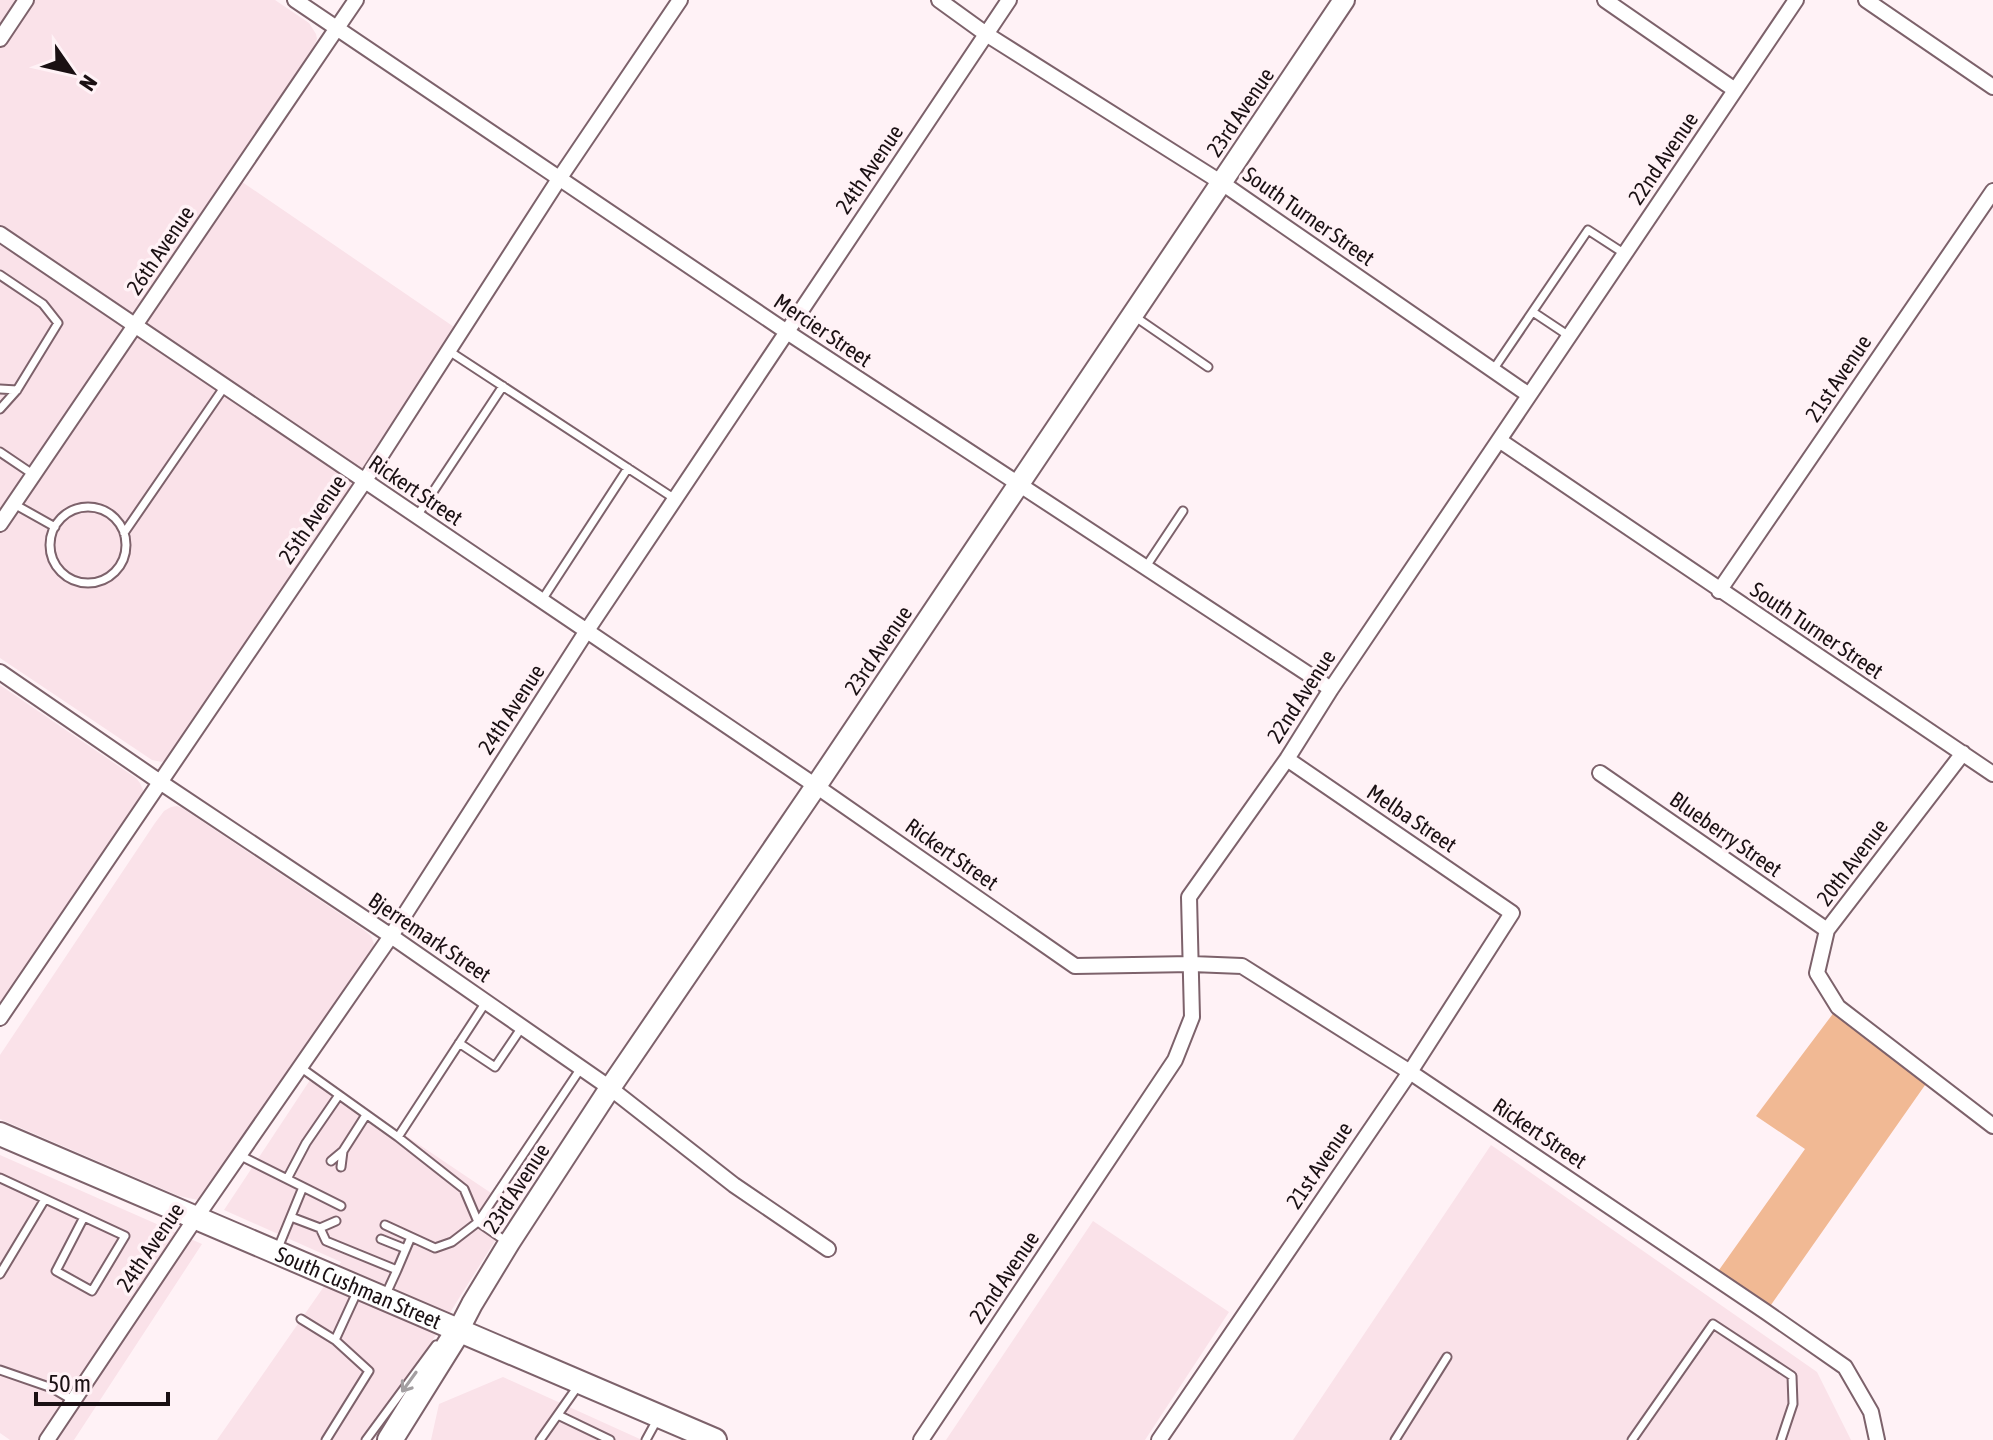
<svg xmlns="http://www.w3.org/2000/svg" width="1993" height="1440" viewBox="0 0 1993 1440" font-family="'Asap Condensed',sans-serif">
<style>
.built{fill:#fae2e9}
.green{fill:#f1b994}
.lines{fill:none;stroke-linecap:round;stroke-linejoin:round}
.lane-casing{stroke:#7d626b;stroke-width:11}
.street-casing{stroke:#7d626b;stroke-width:18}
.secondary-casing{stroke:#7d626b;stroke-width:24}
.primary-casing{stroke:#7d626b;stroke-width:26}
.highway-casing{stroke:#7d626b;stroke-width:28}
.lane{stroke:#fff;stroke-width:7}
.street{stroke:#fff;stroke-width:14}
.secondary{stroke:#fff;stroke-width:20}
.primary{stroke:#fff;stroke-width:22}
.highway{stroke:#fff;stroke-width:24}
.oneway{stroke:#a39fa1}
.labels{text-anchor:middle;stroke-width:7;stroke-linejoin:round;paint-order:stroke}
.street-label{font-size:22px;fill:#1a1013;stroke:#fff2f6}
</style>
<rect width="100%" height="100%" fill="#fff2f6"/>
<!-- built -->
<path class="built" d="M0 0H275L309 23 316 34 317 39 306 65 232 175 457 329 179 743 170 756 162 762 152 760 0 658Z
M0 685 136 778 140 783 143 790V799L0 1009Z
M177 806 182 808 364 930 371 936 374 944 372 951 202 1199 198 1200 179 1196 0 1119V1055L155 823 164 811 171 807Z
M314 1074 515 1209 370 1440H217L341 1262 224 1210Z
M1491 1145 1817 1372 1851 1440H1293Z
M0 1155 202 1244 74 1440H10L0 1433Z
M1093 1221 1229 1312 1145 1440H946Z
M503 1377 642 1440H431L439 1404Z"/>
<!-- green -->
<path class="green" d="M1838 1007 1930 1078 1766 1312 1714 1277 1805 1149 1756 1116Z"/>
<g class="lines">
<!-- lane casing -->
<g class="lane-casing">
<path id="lane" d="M0 275 43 304 58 323 17 390 0 409
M1533 312 1569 336
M1134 316 1208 367
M449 351 675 499
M1493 370 1588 230 1625 254
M0 389 17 390
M0 452 34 475
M14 504 55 527
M50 545a38 38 0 1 1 76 0a38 38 0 1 1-76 0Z
M417 516 503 386
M124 533 225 386
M1145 568 1183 511
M542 600 628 468
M459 1043 495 1067 522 1027
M300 1067 398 1137 464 1189 478 1222 507 1242
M398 1137 486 1002
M239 1155 341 1206
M331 1161 343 1151
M341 1167 343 1151 366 1115
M0 1178 125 1236 92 1291 56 1271 84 1217
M287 1179 306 1143 339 1095
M291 1217 320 1228 326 1241 397 1270 411 1237
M385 1225 435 1248 452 1242 478 1222 581 1068
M320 1228 336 1221
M381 1239 406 1249
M278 1248 303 1187
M0 1274 45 1199
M386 1294 397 1270
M301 1319 335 1340
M0 1370 52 1388 74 1401
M558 1415 610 1440
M326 1440 369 1371 335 1340 358 1290
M366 1440 436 1345
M540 1440 578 1386
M646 1440 658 1418
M1395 1440 1447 1357
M1632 1440 1713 1324 1792 1376 1793 1404 1781 1440"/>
</g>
<!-- street casing -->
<g class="street-casing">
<path id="street" d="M295 0 787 332 1331 689
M939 0 986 34 1222 183 1529 395
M1605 0 1735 90
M1866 0 1993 87
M0 39 26 0
M0 234 816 786 1075 966 1192 964 1242 966 1410 1072 1766 1312 1845 1367 1871 1412 1877 1440
M1499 440 1993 774
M0 524 356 0
M1719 591 1993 191
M0 672 160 782 391 936 610 1088 734 1185 828 1249
M1963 753 1827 930 1817 973 1838 1007 1993 1126
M1600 773 1827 930
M0 1018 364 482 559 179 680 0
M47 1440 195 1219 391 936 586 632 1009 0
M921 1440 1175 1060 1192 1017 1189 897 1287 759 1331 689 1796 0
M1159 1440 1410 1072 1512 913 1287 759"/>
</g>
<!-- secondary casing -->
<g class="secondary-casing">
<path id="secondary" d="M458 1331 472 1304 509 1243 610 1088 816 786 1344 0"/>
</g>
<!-- primary casing -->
<g class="primary-casing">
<g id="primary">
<path id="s1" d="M0 1134 715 1440"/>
</g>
</g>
<!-- highway casing -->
<g class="highway-casing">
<path id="highway" d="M390 1440 458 1331"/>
</g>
<!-- lane -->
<use href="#lane" class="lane"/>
<!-- street -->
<use href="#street" class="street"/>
<!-- secondary -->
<use href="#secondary" class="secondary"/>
<!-- primary -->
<use href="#primary" class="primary"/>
<!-- highway -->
<use href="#highway" class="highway"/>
</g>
<!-- one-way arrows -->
<defs><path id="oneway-shaft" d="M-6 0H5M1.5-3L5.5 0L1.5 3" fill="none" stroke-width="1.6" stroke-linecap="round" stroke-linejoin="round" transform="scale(2)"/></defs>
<use class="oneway" href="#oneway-shaft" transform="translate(409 1382) rotate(126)"/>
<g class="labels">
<!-- street labels -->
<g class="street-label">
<text transform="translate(1240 112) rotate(-56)" y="8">23rd Avenue</text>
<text transform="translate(1663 158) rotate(-56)" y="8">22nd Avenue</text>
<text transform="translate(869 169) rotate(-56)" y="8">24th Avenue</text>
<text transform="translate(1309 216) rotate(35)" y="8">South Turner Street</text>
<text transform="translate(160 250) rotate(-56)" y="8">26th Avenue</text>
<text transform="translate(823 330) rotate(34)" y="8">Mercier Street</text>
<text transform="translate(1838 378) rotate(-56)" y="8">21st Avenue</text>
<text transform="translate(416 490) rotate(34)" y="8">Rickert Street</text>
<text transform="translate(312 519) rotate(-56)" y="8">25th Avenue</text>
<text transform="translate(1817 630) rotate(34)" y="8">South Turner Street</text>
<text transform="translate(878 650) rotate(-56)" y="8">23rd Avenue</text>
<text transform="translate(1301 696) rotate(-57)" y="8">22nd Avenue</text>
<text transform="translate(511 709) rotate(-57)" y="8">24th Avenue</text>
<text transform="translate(1412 818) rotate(34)" y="8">Melba Street</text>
<text transform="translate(1726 834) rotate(35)" y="8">Blueberry Street</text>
<text transform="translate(952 854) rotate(35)" y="8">Rickert Street</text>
<text transform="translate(1852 862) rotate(-53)" y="8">20th Avenue</text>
<text transform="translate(430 937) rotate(34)" y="8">Bjerremark Street</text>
<text transform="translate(1540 1133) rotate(34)" y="8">Rickert Street</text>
<text transform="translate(1319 1165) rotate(-56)" y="8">21st Avenue</text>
<text transform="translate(516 1188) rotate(-57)" y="8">23rd Avenue</text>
<text transform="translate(150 1247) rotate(-56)" y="8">24th Avenue</text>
<text transform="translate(1004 1277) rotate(-56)" y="8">22nd Avenue</text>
<text dy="8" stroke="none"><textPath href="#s1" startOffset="390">South Cushman Street</textPath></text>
</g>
</g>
<!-- north arrow -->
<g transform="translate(72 72) rotate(124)" stroke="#fff2f6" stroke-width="6" paint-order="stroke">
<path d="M0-6L14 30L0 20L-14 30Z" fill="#1a1013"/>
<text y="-12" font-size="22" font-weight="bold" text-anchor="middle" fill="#1a1013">N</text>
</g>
<!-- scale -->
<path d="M36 1392v12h132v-12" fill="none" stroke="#1a1013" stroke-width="4"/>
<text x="48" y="1392" font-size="24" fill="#1a1013" stroke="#fff2f6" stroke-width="6" paint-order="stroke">50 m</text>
</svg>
